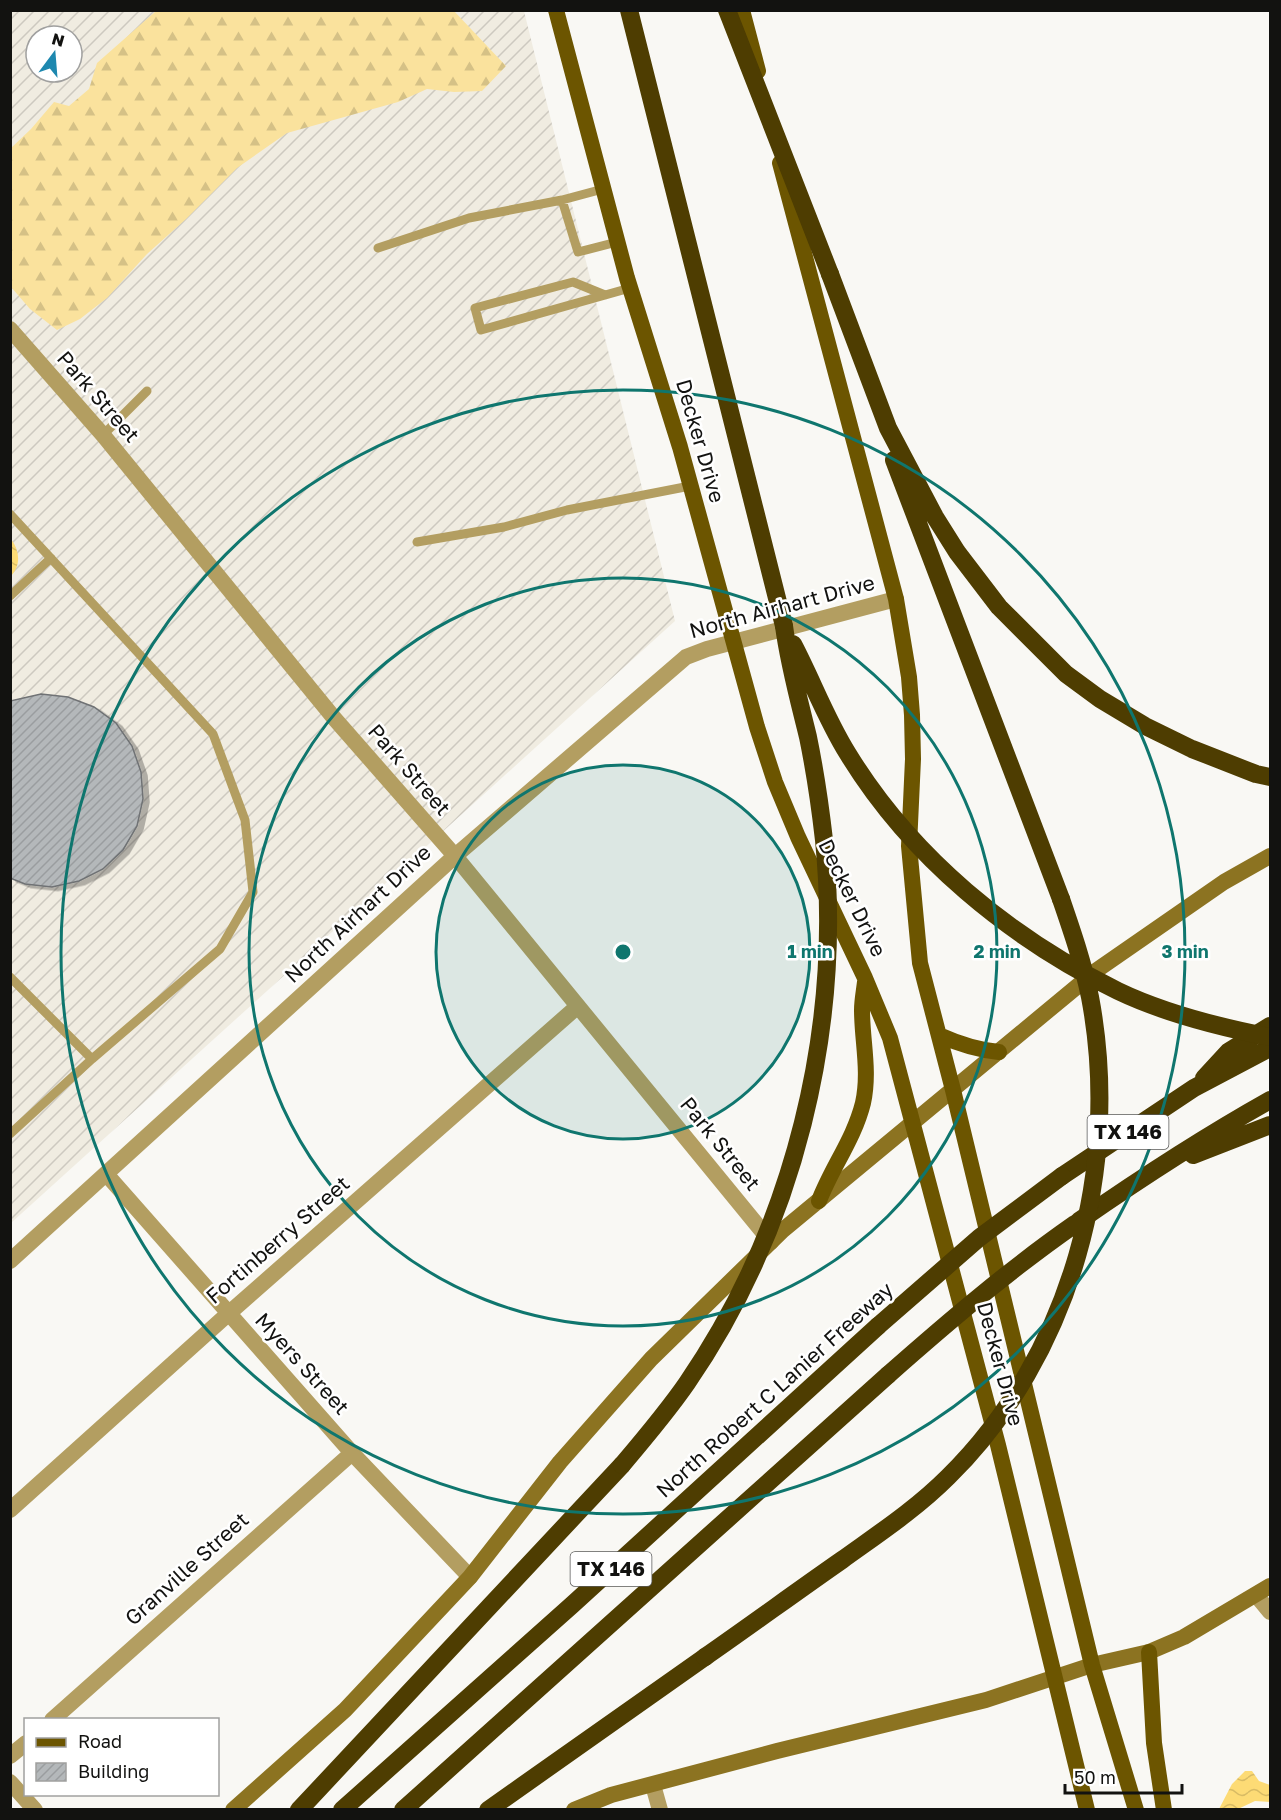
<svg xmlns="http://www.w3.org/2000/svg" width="1281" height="1820" viewBox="0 0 1281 1820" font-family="'Golos Text',sans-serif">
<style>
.industrial{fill:url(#industrial-furrows);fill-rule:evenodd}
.forest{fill:url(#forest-firs)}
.water{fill:url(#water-waves)}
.building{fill:url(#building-hatch);stroke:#6f7274;stroke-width:1.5;filter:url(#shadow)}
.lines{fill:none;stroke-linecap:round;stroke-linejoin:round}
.service{stroke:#b39e61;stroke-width:9}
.minor{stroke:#b39e61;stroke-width:16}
.tertiary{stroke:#b39e61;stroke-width:16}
.secondary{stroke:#8c7321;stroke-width:16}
.primary{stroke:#6c5500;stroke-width:16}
.motorway{stroke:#4e3d01;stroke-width:18}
.motorway-bridge{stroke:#4e3d01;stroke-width:18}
.ring{fill:none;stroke:#0f766e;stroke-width:3}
.labels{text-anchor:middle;stroke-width:5;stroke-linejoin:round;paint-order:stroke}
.shield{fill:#fff;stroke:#595958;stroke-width:1.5}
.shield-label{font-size:20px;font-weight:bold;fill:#121210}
.street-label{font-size:21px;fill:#121210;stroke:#fff}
.centre{fill:#0f766e;stroke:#fff;stroke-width:3}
.ring-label{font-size:18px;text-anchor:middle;font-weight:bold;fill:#0f766e;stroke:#fff;stroke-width:5;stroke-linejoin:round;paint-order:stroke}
</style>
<defs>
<pattern id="industrial-furrows" width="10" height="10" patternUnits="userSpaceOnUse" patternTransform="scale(1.5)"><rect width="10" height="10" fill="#f0ece1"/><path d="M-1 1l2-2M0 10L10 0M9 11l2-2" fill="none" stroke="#cdc9c0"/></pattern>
<pattern id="forest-firs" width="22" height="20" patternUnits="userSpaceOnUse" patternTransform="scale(1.5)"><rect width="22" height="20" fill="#fae29d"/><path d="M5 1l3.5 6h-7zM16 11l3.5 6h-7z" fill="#d5c186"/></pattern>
<pattern id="water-waves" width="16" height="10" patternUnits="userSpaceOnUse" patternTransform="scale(1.5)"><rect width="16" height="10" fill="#fddb75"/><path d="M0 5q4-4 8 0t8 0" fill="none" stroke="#d8bb64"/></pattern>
<pattern id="building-hatch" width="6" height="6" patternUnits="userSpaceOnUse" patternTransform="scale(1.5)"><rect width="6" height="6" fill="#b4b8ba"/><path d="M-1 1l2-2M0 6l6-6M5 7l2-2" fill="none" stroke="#9a9d9f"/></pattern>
<filter id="shadow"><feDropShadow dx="6" dy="3.5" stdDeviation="0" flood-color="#0004"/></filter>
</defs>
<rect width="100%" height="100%" fill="#f9f8f4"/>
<!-- industrial -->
<path class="industrial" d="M11 11H524L675 621 11 1223ZM36 36H72V72H36Z"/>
<!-- forest -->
<path class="forest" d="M156 11H454L506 66 482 91 454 92 427 89 398 102 287 133 237 168 186 219 147 254 107 298 80 319 57 330 30 309 11 287V148L31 129 54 102 69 106 89 89 97 63Z"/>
<!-- water -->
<path class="water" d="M11 539C20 551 21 565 11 576Z
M1245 1771H1252L1259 1781 1270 1785V1802L1255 1801 1238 1809H1219L1232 1784Z"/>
<!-- building -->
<path class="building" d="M41 694 68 697 94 707 116 723 132 746 141 772 143 799 137 826 123 850 103 869 79 881 52 887 25 884 10 878V701Z"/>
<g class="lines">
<!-- service -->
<path class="service" d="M562 200 578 252 617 242
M378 248 469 218 562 200 603 189
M605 295 573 282 475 308 481 330 630 288
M103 435 147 391
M10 514 213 734 245 820 253 892 220 949 92 1059 10 1134
M417 542 504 527 567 510 690 486
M10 596 51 558
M10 977 92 1059"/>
<!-- minor -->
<path class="minor" d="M10 329 103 435 334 718 455 856 771 1242
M107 1175 352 1453 470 1577
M10 1510 228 1314 578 1006
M52 1720 352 1453
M10 1756 26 1743
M10 1782 35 1810
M653 1785 660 1810"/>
<!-- tertiary -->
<path class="tertiary" d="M10 1261 455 856 686 657 707 649 896 599
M1256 1595 1270 1612"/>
<!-- secondary -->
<path class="secondary" d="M233 1810 345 1710 470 1577 560 1462 651 1359 783 1230 1097 970 1224 882 1270 856
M574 1810 611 1795 777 1751 986 1700 1092 1665 1149 1652 1184 1637 1270 1586"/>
<!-- primary -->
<path class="primary" d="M556 10 627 278 680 447 757 727 775 782 798 837 865 978 890 1038 998 1445 1087 1810
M742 10 758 71
M780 163 896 599 909 677 912 715 913 759 909 846 920 963 953 1090 1092 1665 1136 1810
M939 1035C959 1044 977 1050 999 1052
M819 1201C832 1167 854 1139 863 1103 870 1071 862 1041 862 1010 862 1000 864 991 865 982
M1149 1652 1154 1743 1164 1810"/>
<!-- motorway -->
<path class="motorway" d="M629 10 784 626
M830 274 888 428 935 517 957 552 999 607 1066 674 1100 699 1145 726 1192 749 1256 774 1270 777
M894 460 1061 899
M1204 1078 1228 1052 1270 1026
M1193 1155 1270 1125
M1062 1176 1194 1088 1270 1048
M1079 1221C1141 1178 1204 1137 1270 1100
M299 1810 622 1465
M342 1810 572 1605 878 1326
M403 1810 888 1375
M488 1810 705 1657"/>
<!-- motorway-bridge -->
<path class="motorway-bridge" d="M727 10 830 274
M793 644C812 680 826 719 848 754 911 857 1010 938 1118 991 1166 1014 1219 1027 1270 1037
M878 1326 979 1238 1062 1176
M888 1375C948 1322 1009 1270 1075 1224
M622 1465C644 1439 667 1412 687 1383 794 1227 843 1028 824 840 820 805 815 771 808 737 799 700 789 664 784 626
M705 1657C751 1625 796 1592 842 1560 878 1534 916 1509 948 1477 1072 1355 1122 1166 1090 997 1083 963 1072 931 1061 899"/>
</g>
<!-- distance rings -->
<circle cx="623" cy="952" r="187" fill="#0f766e" fill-opacity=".12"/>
<g class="ring">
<circle cx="623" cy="952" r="187"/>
<circle cx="623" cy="952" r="374"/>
<circle cx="623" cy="952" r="562"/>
</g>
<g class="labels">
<!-- shield labels -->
<g class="shield">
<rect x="1087.5" y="1115" width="81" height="34" rx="4.5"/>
<rect x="570.5" y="1552" width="81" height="34" rx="4.5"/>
</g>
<g class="shield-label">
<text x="1128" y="1139">TX 146</text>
<text x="611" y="1576">TX 146</text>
</g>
<!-- street labels -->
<g class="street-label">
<text transform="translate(98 397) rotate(49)" y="7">Park Street</text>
<text transform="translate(700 441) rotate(74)" y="7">Decker Drive</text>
<text transform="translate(782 607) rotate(-15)" y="7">North Airhart Drive</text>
<text transform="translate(409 770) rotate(49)" y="7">Park Street</text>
<text transform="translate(852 898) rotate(64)" y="7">Decker Drive</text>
<text transform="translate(358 914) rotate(-43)" y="7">North Airhart Drive</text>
<text transform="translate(720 1144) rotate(51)" y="7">Park Street</text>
<text transform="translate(278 1240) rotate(-41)" y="7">Fortinberry Street</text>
<text transform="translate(302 1364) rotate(48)" y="7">Myers Street</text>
<text transform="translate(1000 1364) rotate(75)" y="7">Decker Drive</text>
<text transform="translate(775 1390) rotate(-42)" y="7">North Robert C Lanier Freeway</text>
<text transform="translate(187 1569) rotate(-42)" y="7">Granville Street</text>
</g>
</g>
<circle cx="623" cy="952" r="9" class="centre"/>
<g class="ring-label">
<text x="810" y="958">1 min</text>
<text x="997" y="958">2 min</text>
<text x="1185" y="958">3 min</text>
</g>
<!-- border -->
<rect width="1281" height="1820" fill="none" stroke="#121210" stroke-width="24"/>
<!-- legend -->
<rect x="24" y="1718" width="195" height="78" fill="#ffffff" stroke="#a0a09f" stroke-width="1.5"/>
<rect x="36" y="1738" width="30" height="9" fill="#6c5500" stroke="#a0a09f" stroke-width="1.5"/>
<text x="78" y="1748" font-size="18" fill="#121210">Road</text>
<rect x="36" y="1763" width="30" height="18" fill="url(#building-hatch)" stroke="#a0a09f" stroke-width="1.5"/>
<text x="78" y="1778" font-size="18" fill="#121210">Building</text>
<!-- north arrow -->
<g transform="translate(54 54) rotate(16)"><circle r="28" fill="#ffffff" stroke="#a0a09f" stroke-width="1.5"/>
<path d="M0-4.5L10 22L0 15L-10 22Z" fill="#1e88af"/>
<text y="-9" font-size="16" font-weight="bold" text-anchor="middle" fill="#121210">N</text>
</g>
<!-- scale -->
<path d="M1065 1784v9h117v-9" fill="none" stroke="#121210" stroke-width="3"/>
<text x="1074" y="1784" font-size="18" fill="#121210" stroke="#ffffff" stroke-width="4.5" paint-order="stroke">50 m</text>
</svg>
